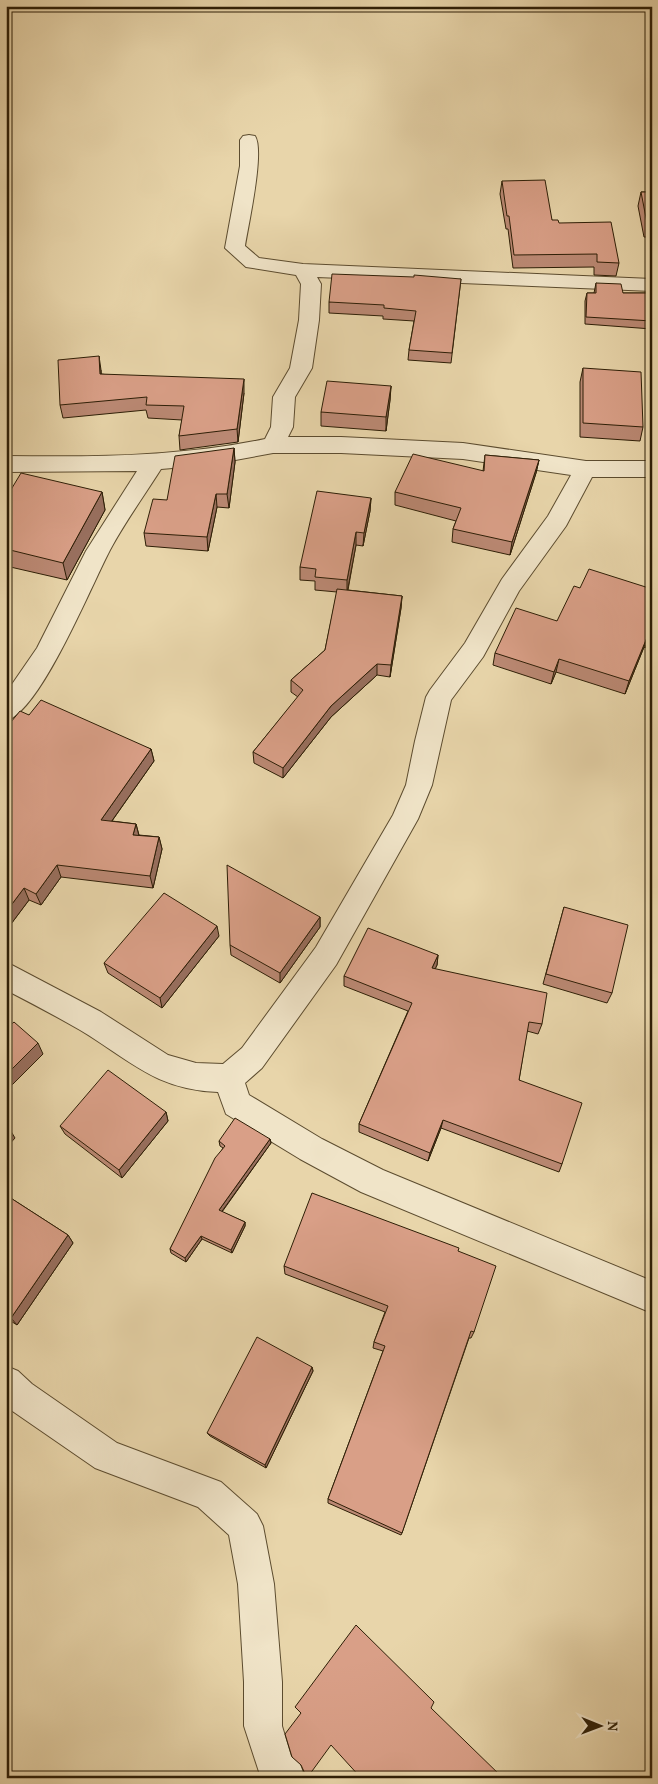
<svg xmlns="http://www.w3.org/2000/svg" width="658" height="1784" viewBox="0 0 658 1784" font-family="Vollkorn,serif">
<style>
.lines{fill:none;stroke-linecap:round;stroke-linejoin:round}
.street-casing{stroke:#5c4c2f;stroke-width:2}
.street{fill:#f0e4c8;fill-rule:evenodd}
.wall{fill:#bb8974;stroke:#2d1e06}
.shaded-wall{fill:#986f5e;stroke:#2d1e06}
.building{fill:#d99f87;stroke:#2d1e06}
</style>
<rect width="100%" height="100%" fill="#e8d5aa"/>
<filter id="stains"><feTurbulence type="fractalNoise" baseFrequency=".004" numOctaves="4"/><feColorMatrix values="0 0 0 0 .2 0 0 0 0 .09 0 0 0 0 .02 0 0 0 .5 -.17"/></filter>
<radialGradient id="worn" r=".72"><stop offset=".6" stop-color="#630" stop-opacity="0"/><stop offset="1" stop-color="#630" stop-opacity=".3"/></radialGradient>
<g class="lines">
<!-- street casing -->
<g class="street-casing">
<path id="street" d="M249 135 255 136C265 151 248 226 245 246L259 258 303 264 652 279V291L317 277 321 284 319 320 312 368 295 397 293 427 288 437H341L463 443 586 461H652V477H592L566 526 519 591 483 657 451 700 432 785 418 819 336 965 262 1068 245 1083 249 1095 322 1139 383 1170 652 1281V1313L361 1192 300 1159 226 1114 218 1092C156 1090 130 1060 80 1030 56 1016 31 1003 6 990V962L101 1012 168 1055 196 1063 223 1064 242 1048 316 947 393 815 406 785 415 741 426 697 430 690 465 643 502 579 548 516 571 475 463 459 341 453H273L208 465 161 469C144 496 125 522 110 550 91 586 41 710 6 721V693L37 648 86 551 137 471 6 472V456C94 457 179 457 265 439L271 427 273 397 290 368 299 320 301 284 296 275 246 267 225 248 240 166V140L243 136Z
M6 1366 18 1371 32 1384 117 1443 221 1482 257 1514 263 1526 274 1584 282 1682V1726L291 1756 300 1764 305 1778H261L244 1726V1682L238 1584 229 1535 198 1507 95 1468 8 1408 6 1406Z"/>
</g>
<!-- street -->
<use href="#street" class="street"/>
</g>
<!-- wall -->
<path class="wall" d="M502 181 552 220 619 263 616 276 594 275V267L513 268 508 229H506L500 194Z
M641 192H652V237H644L638 206Z
M461 279 451 363 408 360 409 350 414 321 383 319V316L329 313V302Z
M596 283 623 293H652V329L585 324V301L587 293H594Z
M583 368 643 427 640 441 580 437V382Z
M101 370V374L244 393 238 442 180 450 179 436 182 420 148 418 146 410 63 418 60 405Z
M391 386 390 400 386 431 321 426V412Z
M234 448 235 462 229 508 217 507 208 551 146 546 144 533 167 500Z
M485 455 539 460 536 473 510 555 452 542 453 529 456 521 395 505V492L483 471Z
M102 492 105 510 67 580 6 566V498Z
M371 498 370 511 363 546 356 545 348 590 402 596 401 608 390 677 377 675 331 717 283 778 254 763 253 752 298 697 291 692V680L325 650 337 592 315 590V581L300 580V567Z
M557 621 652 632 645 648 644 647 625 694 556 672 551 684 493 665 495 653Z
M29 715 151 749 154 761 112 821 136 824 139 835 159 837 162 849 153 888 61 877 41 905 29 900 11 924 6 922V728Z
M564 907 612 993 607 1003 543 984Z
M320 917V927L280 983 231 955 230 945Z
M219 936 162 1008 108 973 104 963Z
M438 955 437 965 435 969 542 1024 538 1034 527 1031 519 1080 562 1164 559 1172 441 1128 428 1161 359 1132V1124L408 1011 344 986V976Z
M166 1112 168 1121 122 1178 65 1134 60 1126Z
M270 1139 271 1143 222 1212 245 1222V1226L232 1253 202 1239 186 1262 171 1253 170 1249 223 1148 220 1146 219 1141Z
M6 1195 68 1235 73 1243 17 1325 6 1318Z
M458 1251 474 1332 471 1338H469L402 1533 401 1535 328 1503V1499L383 1351 373 1348 374 1342 385 1312 285 1274 284 1266Z
M312 1367 313 1371 266 1468 210 1436 207 1433Z"/>
<!-- shaded-wall -->
<path class="shaded-wall" d="M99 356 101 370 102 387 100 374Z
M244 379V393L238 442 237 429Z
M391 386 390 400 386 431V417Z
M234 448 235 462 229 508 227 494Z
M539 460 536 473 510 555 512 542Z
M102 492 105 510 67 580 63 563Z
M216 494 217 507 208 551 207 537Z
M371 498 370 511 363 546 364 533Z
M356 532V545L347 593V580Z
M402 596 401 608 390 677 391 665Z
M652 629V632L645 648 649 635Z
M648 635 644 647 625 694 629 681Z
M559 659 556 672 551 684 554 672Z
M377 664V675L331 717 283 778V768L331 706Z
M151 749 154 761 104 832 101 820Z
M136 824 139 836 133 835Z
M159 837 162 849 153 888 150 876Z
M57 865 61 877 41 905 36 894Z
M24 888 29 900 11 924 6 912Z
M320 917V927L280 983V973Z
M217 926 219 936 162 1008 160 998Z
M438 955 437 965 431 978 432 968Z
M38 1043 43 1054 6 1091V1075Z
M166 1112 168 1121 122 1178 119 1170Z
M443 1120 441 1128 428 1161 430 1153Z
M9 1128 15 1138 6 1148V1132Z
M270 1139 271 1143 220 1214 219 1210Z
M245 1222V1226L232 1253 231 1250Z
M68 1235 73 1243 17 1325 11 1318Z
M201 1236 202 1239 186 1262 185 1258Z
M312 1367 313 1371 266 1468 265 1465Z"/>
<!-- building -->
<path class="building" d="M545 180 552 220H558L559 223 611 222 619 263 597 262V254L514 255 509 216H507L502 181Z
M641 192H652V223H647Z
M332 274 414 277V275L461 279 452 353 409 350 416 311 384 308V305L329 302Z
M596 283 621 284 623 293H652V321L586 317 587 293H596Z
M99 356 100 374 244 379 237 429 179 436 184 406 146 405 147 397 60 405 58 360Z
M583 368 641 372 643 427 583 423Z
M327 381 391 386 386 417 321 412Z
M234 448 227 494H216L207 537 144 533 153 499 167 500 175 456Z
M413 454 484 471 485 455 539 460 512 542 453 529 461 508 395 492Z
M21 473 102 492 63 563 6 549V498Z
M317 491 371 498 364 533 356 532 347 580 315 577 316 569 300 567Z
M589 569 652 589V629L649 635H648L629 681 559 659 554 672 495 653 516 608 557 621 574 586 580 588Z
M337 589 402 596 391 665 377 664 331 706 283 768 253 752 303 690 291 680 325 650Z
M41 700 151 749 101 820 136 824 133 835 159 837 150 876 57 865 36 894 24 888 6 912V728L20 711 29 715Z
M227 865 320 917 280 973 230 945Z
M164 893 217 926 160 998 104 963Z
M564 907 628 925 612 993 546 974Z
M368 928 438 955 432 968 547 993 542 1024 529 1022 519 1080 582 1103 562 1164 443 1120 430 1153 359 1124 412 1003 344 976Z
M14 1022 38 1043 6 1075V1029Z
M108 1070 166 1112 119 1170 60 1126Z
M235 1118 270 1139 219 1210 245 1222 231 1250 201 1236 185 1258 170 1249 215 1158 225 1146 219 1141Z
M6 1126 9 1128 6 1132Z
M312 1193 459 1248 458 1251 496 1266 474 1332 471 1331 402 1533 328 1499 385 1346 374 1342 388 1306 284 1266Z
M6 1195 68 1235 11 1318 6 1316Z
M257 1337 312 1367 265 1465 207 1433Z
M356 1625 434 1702 431 1708 503 1778H361L331 1745 307 1778 301 1765 292 1757 285 1734 301 1713 295 1707Z"/>
<!-- margin -->
<rect width="658" height="1784" fill="none" stroke="#e8d5aa" stroke-width="25"/>
<rect x="8" y="8" width="643" height="1769" fill="none" stroke="#2d1e06" stroke-width="2.5"/>
<rect x="12" y="12" width="633" height="1759" fill="none" stroke="#2d1e06"/>
<!-- north arrow -->
<g transform="translate(600 1726) rotate(91)" stroke="#f0e4c8" stroke-width="4" paint-order="stroke">
<path d="M0-4L9 19L0 12L-9 19Z" fill="#2d1e06"/>
<text y="-8" font-size="14" font-weight="bold" text-anchor="middle" fill="#2d1e06">N</text>
</g>
<rect width="100%" height="100%" filter="url(#stains)"/>
<rect width="100%" height="100%" fill="url(#worn)"/>
</svg>
